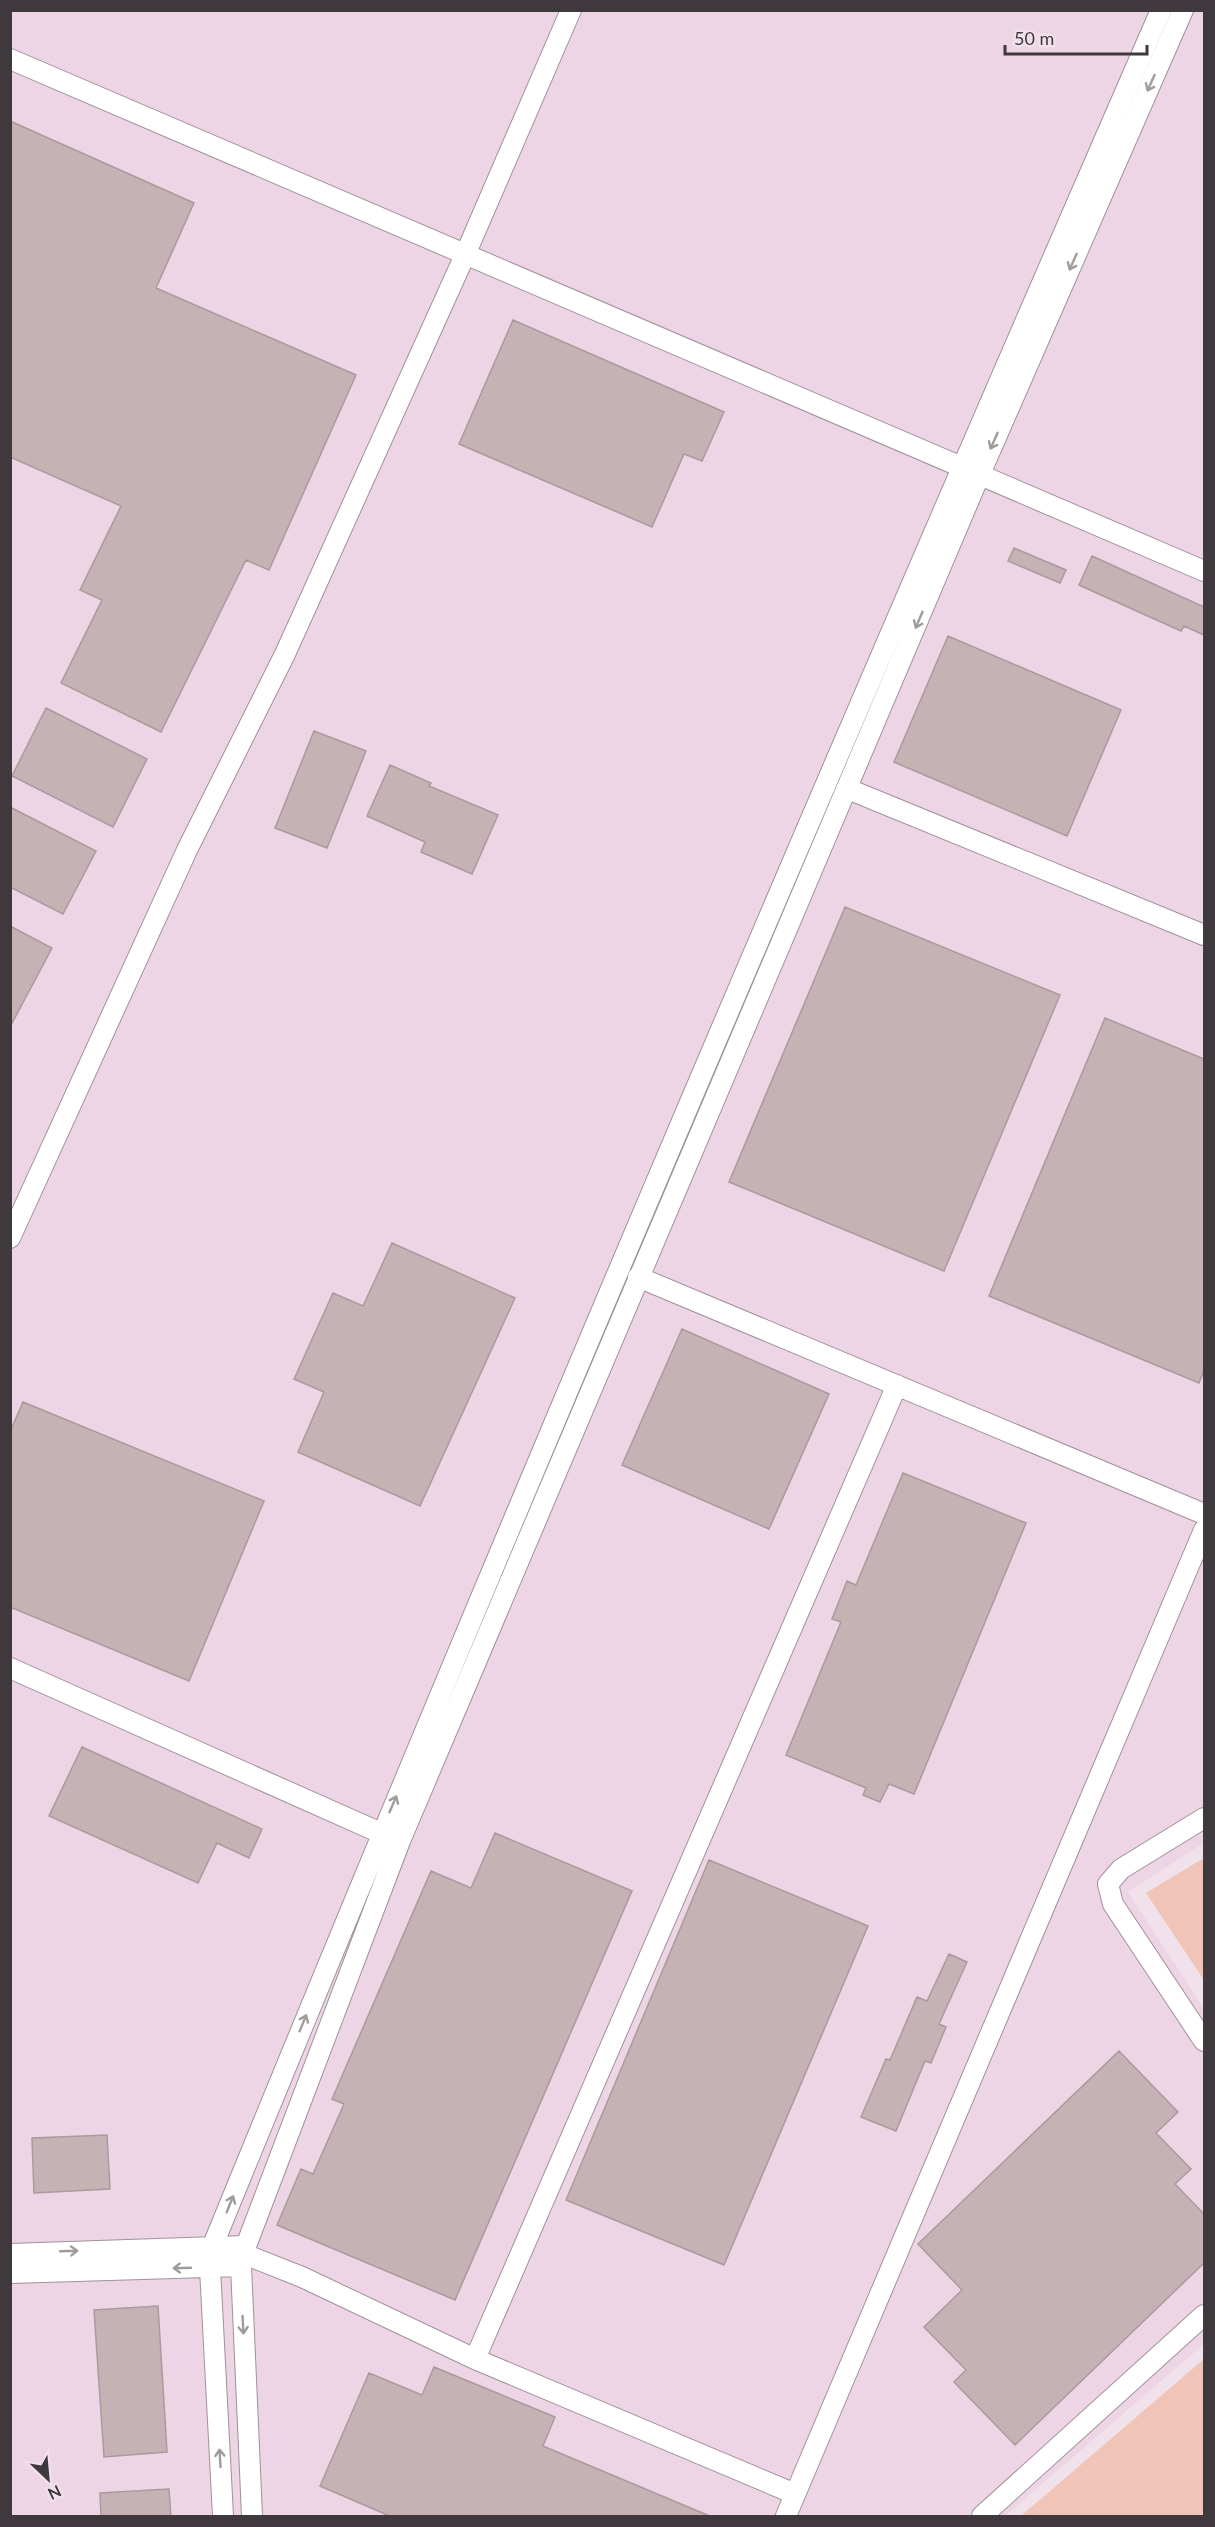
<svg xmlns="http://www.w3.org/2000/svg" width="1215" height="2527" viewBox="0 0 1215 2527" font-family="Lato,sans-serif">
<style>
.built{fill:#edd5e5}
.green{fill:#f0c4b7}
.building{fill:#c6b2b5;stroke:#ac999b;stroke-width:1.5}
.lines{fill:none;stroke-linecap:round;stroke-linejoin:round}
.minor-casing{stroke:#a0919b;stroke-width:22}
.minor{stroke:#fff;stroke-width:20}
.oneway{stroke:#9f9c9e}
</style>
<rect width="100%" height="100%" fill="#f1e1eb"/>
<!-- built -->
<path class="built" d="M11 11H1204V1843L1128 1892 1204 2009V2344L1005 2516H11Z"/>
<!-- green -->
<path class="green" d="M1204 1858V1980L1146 1893Z
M1204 2359V2516H1021Z"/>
<!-- building -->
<path class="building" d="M10 121 194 203 156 288 356 375 269 570 246 560 161 732 61 683 102 600 80 590 121 506 10 457Z
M513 320 724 412 702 461 684 454 652 527 459 444Z
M1014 548 1066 570 1060 583 1008 561Z
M1092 556 1204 607V635L1184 626 1181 631 1079 585Z
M948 636 1121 710 1067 836 894 762Z
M46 708 147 759 113 827 12 776Z
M314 731 366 751 327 848 275 828Z
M390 765 431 783 429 786 498 815 472 874 421 852 425 842 367 816Z
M10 807 96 851 63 914 10 887Z
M845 907 1060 995 944 1271 729 1182Z
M10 926 52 948 10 1027Z
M1105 1018 1204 1059V1370L1199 1383 989 1296Z
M392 1243 515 1298 420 1506 298 1452 324 1392 294 1379 333 1293 363 1306Z
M682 1329 829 1394 769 1529 622 1465Z
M23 1402 264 1501 189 1681 10 1607V1432Z
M903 1473 1026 1523 914 1794 889 1784 880 1802 863 1795 866 1788 786 1755 841 1622 832 1619 847 1581 856 1585Z
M82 1747 262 1829 249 1858 217 1843 198 1883 49 1816Z
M495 1833 632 1891 455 2300 277 2225 301 2169 313 2174 344 2104 332 2099 431 1871 471 1888Z
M709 1860 868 1926 724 2265 566 2200Z
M949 1954 967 1962 939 2024 946 2027 931 2063 925 2061 896 2131 861 2117 886 2059 890 2060 917 1997 927 2001Z
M1119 2051 1178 2112 1156 2133 1191 2169 1175 2184 1204 2214V2263L1015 2445 954 2382 966 2370 924 2327 962 2290 918 2244Z
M107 2135 110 2189 34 2193 32 2138Z
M158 2306 167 2452 104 2457 94 2310Z
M434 2367 555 2417 543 2446 712 2517H392L320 2486 369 2373 422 2395Z
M169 2489 171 2517H101L100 2493Z"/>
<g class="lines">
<!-- minor casing -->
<g class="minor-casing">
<path id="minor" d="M10 59 1204 571
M848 789 1204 935
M10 1238 187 850 285 654 465 255 571 10
M638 1277 1204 1514
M10 1668 392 1838
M1204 1818 1121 1869 1108 1884 1113 1904 1204 2041
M10 2254 246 2246
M244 2254 302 2277 475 2359 795 2494
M10 2273 241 2266
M475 2359 897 1385
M223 2516 210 2268 213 2245C519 1496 837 752 1161 10
M252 2516 241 2266 246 2246 400 1841 980 474 1183 10
M786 2516 1204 1530
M982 2516 1204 2315"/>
</g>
<!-- minor -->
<use href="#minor" class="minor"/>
</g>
<!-- one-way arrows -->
<defs><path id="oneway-shaft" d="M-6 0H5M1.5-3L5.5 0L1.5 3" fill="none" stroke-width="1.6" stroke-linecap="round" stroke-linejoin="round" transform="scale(1.5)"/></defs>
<g class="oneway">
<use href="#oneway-shaft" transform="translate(1151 83) rotate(114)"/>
<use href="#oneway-shaft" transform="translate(1073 262) rotate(114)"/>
<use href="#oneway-shaft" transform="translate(994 441) rotate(114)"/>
<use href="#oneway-shaft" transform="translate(919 620) rotate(113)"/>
<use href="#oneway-shaft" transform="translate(393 1804) rotate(-67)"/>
<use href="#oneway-shaft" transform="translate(303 2023) rotate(-68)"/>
<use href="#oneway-shaft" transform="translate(230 2204) rotate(-68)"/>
<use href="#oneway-shaft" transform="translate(69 2251) rotate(-2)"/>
<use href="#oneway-shaft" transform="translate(182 2268) rotate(178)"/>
<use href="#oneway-shaft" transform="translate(243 2325) rotate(87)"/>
<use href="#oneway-shaft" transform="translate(220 2458) rotate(-93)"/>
</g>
<!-- border -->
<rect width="1215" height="2527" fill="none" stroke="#3f393d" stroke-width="24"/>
<!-- north arrow -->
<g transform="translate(48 2479) rotate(154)" stroke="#f1e1eb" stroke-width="4.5" paint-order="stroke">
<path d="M0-4.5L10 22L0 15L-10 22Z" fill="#3f393d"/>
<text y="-9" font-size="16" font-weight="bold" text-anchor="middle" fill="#3f393d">N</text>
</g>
<!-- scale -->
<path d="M1005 45v9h142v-9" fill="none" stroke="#3f393d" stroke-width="3"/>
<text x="1014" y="45" font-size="18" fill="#3f393d" stroke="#f1e1eb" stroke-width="4.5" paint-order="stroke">50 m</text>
</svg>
